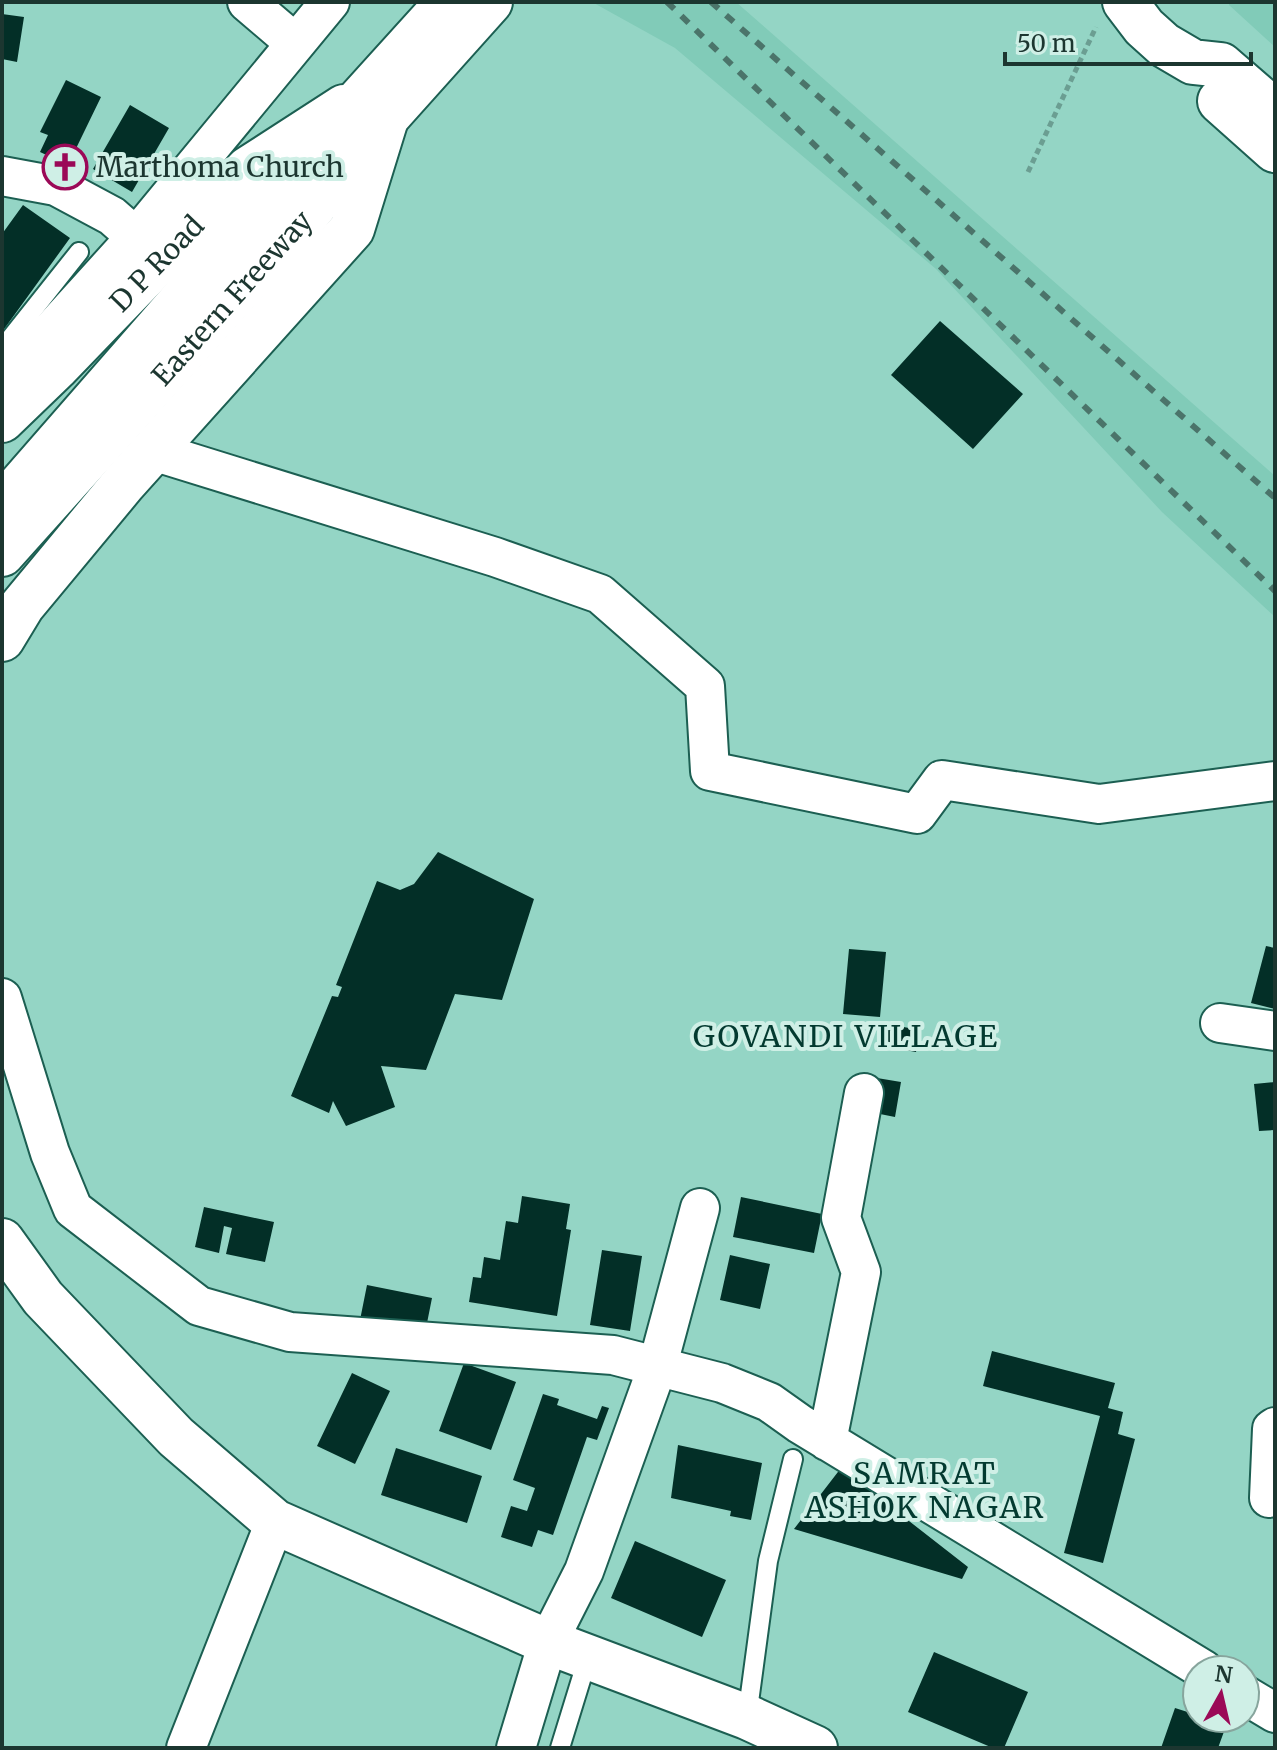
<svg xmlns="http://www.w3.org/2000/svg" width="1277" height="1750" viewBox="0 0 1277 1750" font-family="Merriweather,serif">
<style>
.built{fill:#81cbb8}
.building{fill:#032f27}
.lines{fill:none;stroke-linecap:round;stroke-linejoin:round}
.lane-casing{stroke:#1c5f52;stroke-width:22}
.street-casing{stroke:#1c5f52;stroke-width:42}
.secondary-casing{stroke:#1c5f52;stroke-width:48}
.highway-casing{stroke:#1c5f52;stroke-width:48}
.path{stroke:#6b9e92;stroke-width:5;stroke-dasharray:6 4;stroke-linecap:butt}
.lane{stroke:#fff;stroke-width:18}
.street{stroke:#fff;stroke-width:38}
.secondary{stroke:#fff;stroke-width:44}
.highway{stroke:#fff;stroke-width:44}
.rail{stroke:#4b746a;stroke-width:6;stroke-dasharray:10 10;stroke-linecap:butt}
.labels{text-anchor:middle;stroke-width:8;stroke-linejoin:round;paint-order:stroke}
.poi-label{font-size:28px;fill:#1c3630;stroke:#cfefe6;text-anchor:start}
.street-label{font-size:28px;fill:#1c3630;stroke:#cfefe6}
.neighbourhood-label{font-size:30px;letter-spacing:2px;fill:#033a30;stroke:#cfefe6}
</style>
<rect width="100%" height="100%" fill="#94d5c5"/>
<!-- built -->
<path class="built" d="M592 2H736L1275 476V617L1162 512 936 269 675 48Z
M1229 2H1275V47L1229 5Z"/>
<!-- building -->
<path class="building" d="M2 14 24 17 17 62 2 59Z
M66 80 101 97 68 165 40 152 48 135 40 132Z
M130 105 169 128 132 192 93 169Z
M23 205 70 238 2 332V234Z
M940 321 1023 394 973 449 891 375Z
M438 852 534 899 502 1000 455 994 426 1070 381 1066 395 1107 346 1126 333 1101 329 1113 291 1096 332 996 338 997 342 987 336 985 377 881 400 890 414 884Z
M1266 946 1275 948V1009L1251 1003Z
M849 949 886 952 880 1017 843 1014Z
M887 1024 920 1030 916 1052 883 1046Z
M877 1078 901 1082 895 1117 870 1112Z
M1275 1082V1130L1259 1131 1254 1084Z
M522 1196 570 1204 566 1229 571 1230 557 1316 469 1302 473 1277 481 1278 484 1257 500 1260 506 1221 518 1223Z
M741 1197 822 1214 814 1253 733 1237Z
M204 1207 274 1222 265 1262 226 1254 232 1228 224 1226 219 1253 195 1247Z
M602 1250 642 1256 630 1331 590 1325Z
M730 1255 770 1264 760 1309 720 1300Z
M367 1285 432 1298 425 1333 360 1320Z
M992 1351 1115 1383 1108 1408 1123 1412 1118 1434 1135 1439 1103 1563 1064 1553 1100 1416 983 1386Z
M464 1363 516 1382 491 1450 439 1431Z
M352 1373 390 1391 355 1464 317 1446Z
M543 1394 559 1399 557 1405 597 1419 602 1406 609 1408 597 1440 587 1437 553 1535 538 1530 532 1547 501 1537 511 1506 527 1511 535 1488 513 1480Z
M678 1445 762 1463 751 1520 730 1516 731 1511 671 1498Z
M396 1448 482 1476 467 1523 381 1495Z
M841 1468 968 1567 962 1579 794 1529Z
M635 1541 726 1580 702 1637 611 1598Z
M934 1652 1028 1692 1004 1748H993L908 1712Z
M1175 1708 1197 1715V1718L1226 1726 1218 1748H1161Z"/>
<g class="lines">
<!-- lane casing -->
<g class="lane-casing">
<path id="lane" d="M2 349 79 252
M747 1717 768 1561 793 1459
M560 1748 588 1657"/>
</g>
<!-- street casing -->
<g class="street-casing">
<path id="street" d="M247 2 295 43
M2 176 56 186 112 216 136 237 13 373 2 415
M136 237 330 2
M153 451 495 557 600 594 705 686 710 771 917 814 942 780 1099 804 1275 781
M2 998 50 1153 73 1209 199 1306 290 1332 613 1355 722 1383 769 1402 800 1424 1204 1670
M1220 1023 1275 1031
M827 1441 861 1272 841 1218 864 1093
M1269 1498 1272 1429 1275 1427
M1245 1695 1275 1713
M186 1748 275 1522
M516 1748 548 1642 584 1571 657 1368 700 1208"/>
</g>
<!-- secondary casing -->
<g class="secondary-casing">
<g id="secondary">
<path d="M1125 2 1144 27 1164 45 1193 62 1221 65 1275 112"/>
<path d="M1220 101 1275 150"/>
<path id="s1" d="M2 420 56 368 248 169 344 107"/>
<path d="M2 639 22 606 124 483 352 229 386 119"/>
<path d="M2 1241 43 1298 176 1437 275 1522 548 1642 747 1717 815 1748"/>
</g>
</g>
<!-- highway casing -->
<g class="highway-casing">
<g id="highway">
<path d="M2 506 276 192 448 2"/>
<path id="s2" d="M2 554 304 218 387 117 490 2"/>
</g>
</g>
<!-- path -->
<path class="path" d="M1028 172 1096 27"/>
<!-- lane -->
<use href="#lane" class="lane"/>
<!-- street -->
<use href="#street" class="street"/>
<!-- secondary -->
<use href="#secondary" class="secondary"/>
<!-- highway -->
<use href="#highway" class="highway"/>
<!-- rail -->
<path class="rail" d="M667 2 1275 591
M711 2 1275 498"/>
</g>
<!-- icons -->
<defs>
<g id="church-ring" transform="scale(2.3)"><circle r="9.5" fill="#cfefe6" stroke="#9b0957" stroke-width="1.5"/><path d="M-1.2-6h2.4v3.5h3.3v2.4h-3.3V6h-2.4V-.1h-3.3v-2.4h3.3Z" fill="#9b0957"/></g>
</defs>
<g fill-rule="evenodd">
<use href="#church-ring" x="65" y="167"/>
</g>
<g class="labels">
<!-- poi labels -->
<g class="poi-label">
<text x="96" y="177">Marthoma Church</text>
</g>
<!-- street labels -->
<g class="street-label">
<text dy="10" stroke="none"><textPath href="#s1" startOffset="220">D P Road</textPath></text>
<text dy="10" stroke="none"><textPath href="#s2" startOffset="344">Eastern Freeway</textPath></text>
</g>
<!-- neighbourhood labels -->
<g class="neighbourhood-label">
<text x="846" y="1047">GOVANDI VILLAGE</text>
<text x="925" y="1484">SAMRAT<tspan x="925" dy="34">ASHOK NAGAR</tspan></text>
</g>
</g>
<!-- border -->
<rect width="1277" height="1750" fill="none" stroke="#1c3630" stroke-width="8"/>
<!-- north arrow -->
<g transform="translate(1221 1694) rotate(8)"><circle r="38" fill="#cfefe6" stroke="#87a59d" stroke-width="2"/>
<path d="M0-6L14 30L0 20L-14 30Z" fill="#9b0957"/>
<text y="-12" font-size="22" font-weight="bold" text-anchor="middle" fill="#1c3630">N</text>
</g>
<!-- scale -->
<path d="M1005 52v12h246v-12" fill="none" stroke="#1c3630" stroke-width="4"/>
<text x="1017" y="52" font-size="24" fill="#1c3630" stroke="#cfefe6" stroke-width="6" paint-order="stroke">50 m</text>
</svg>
